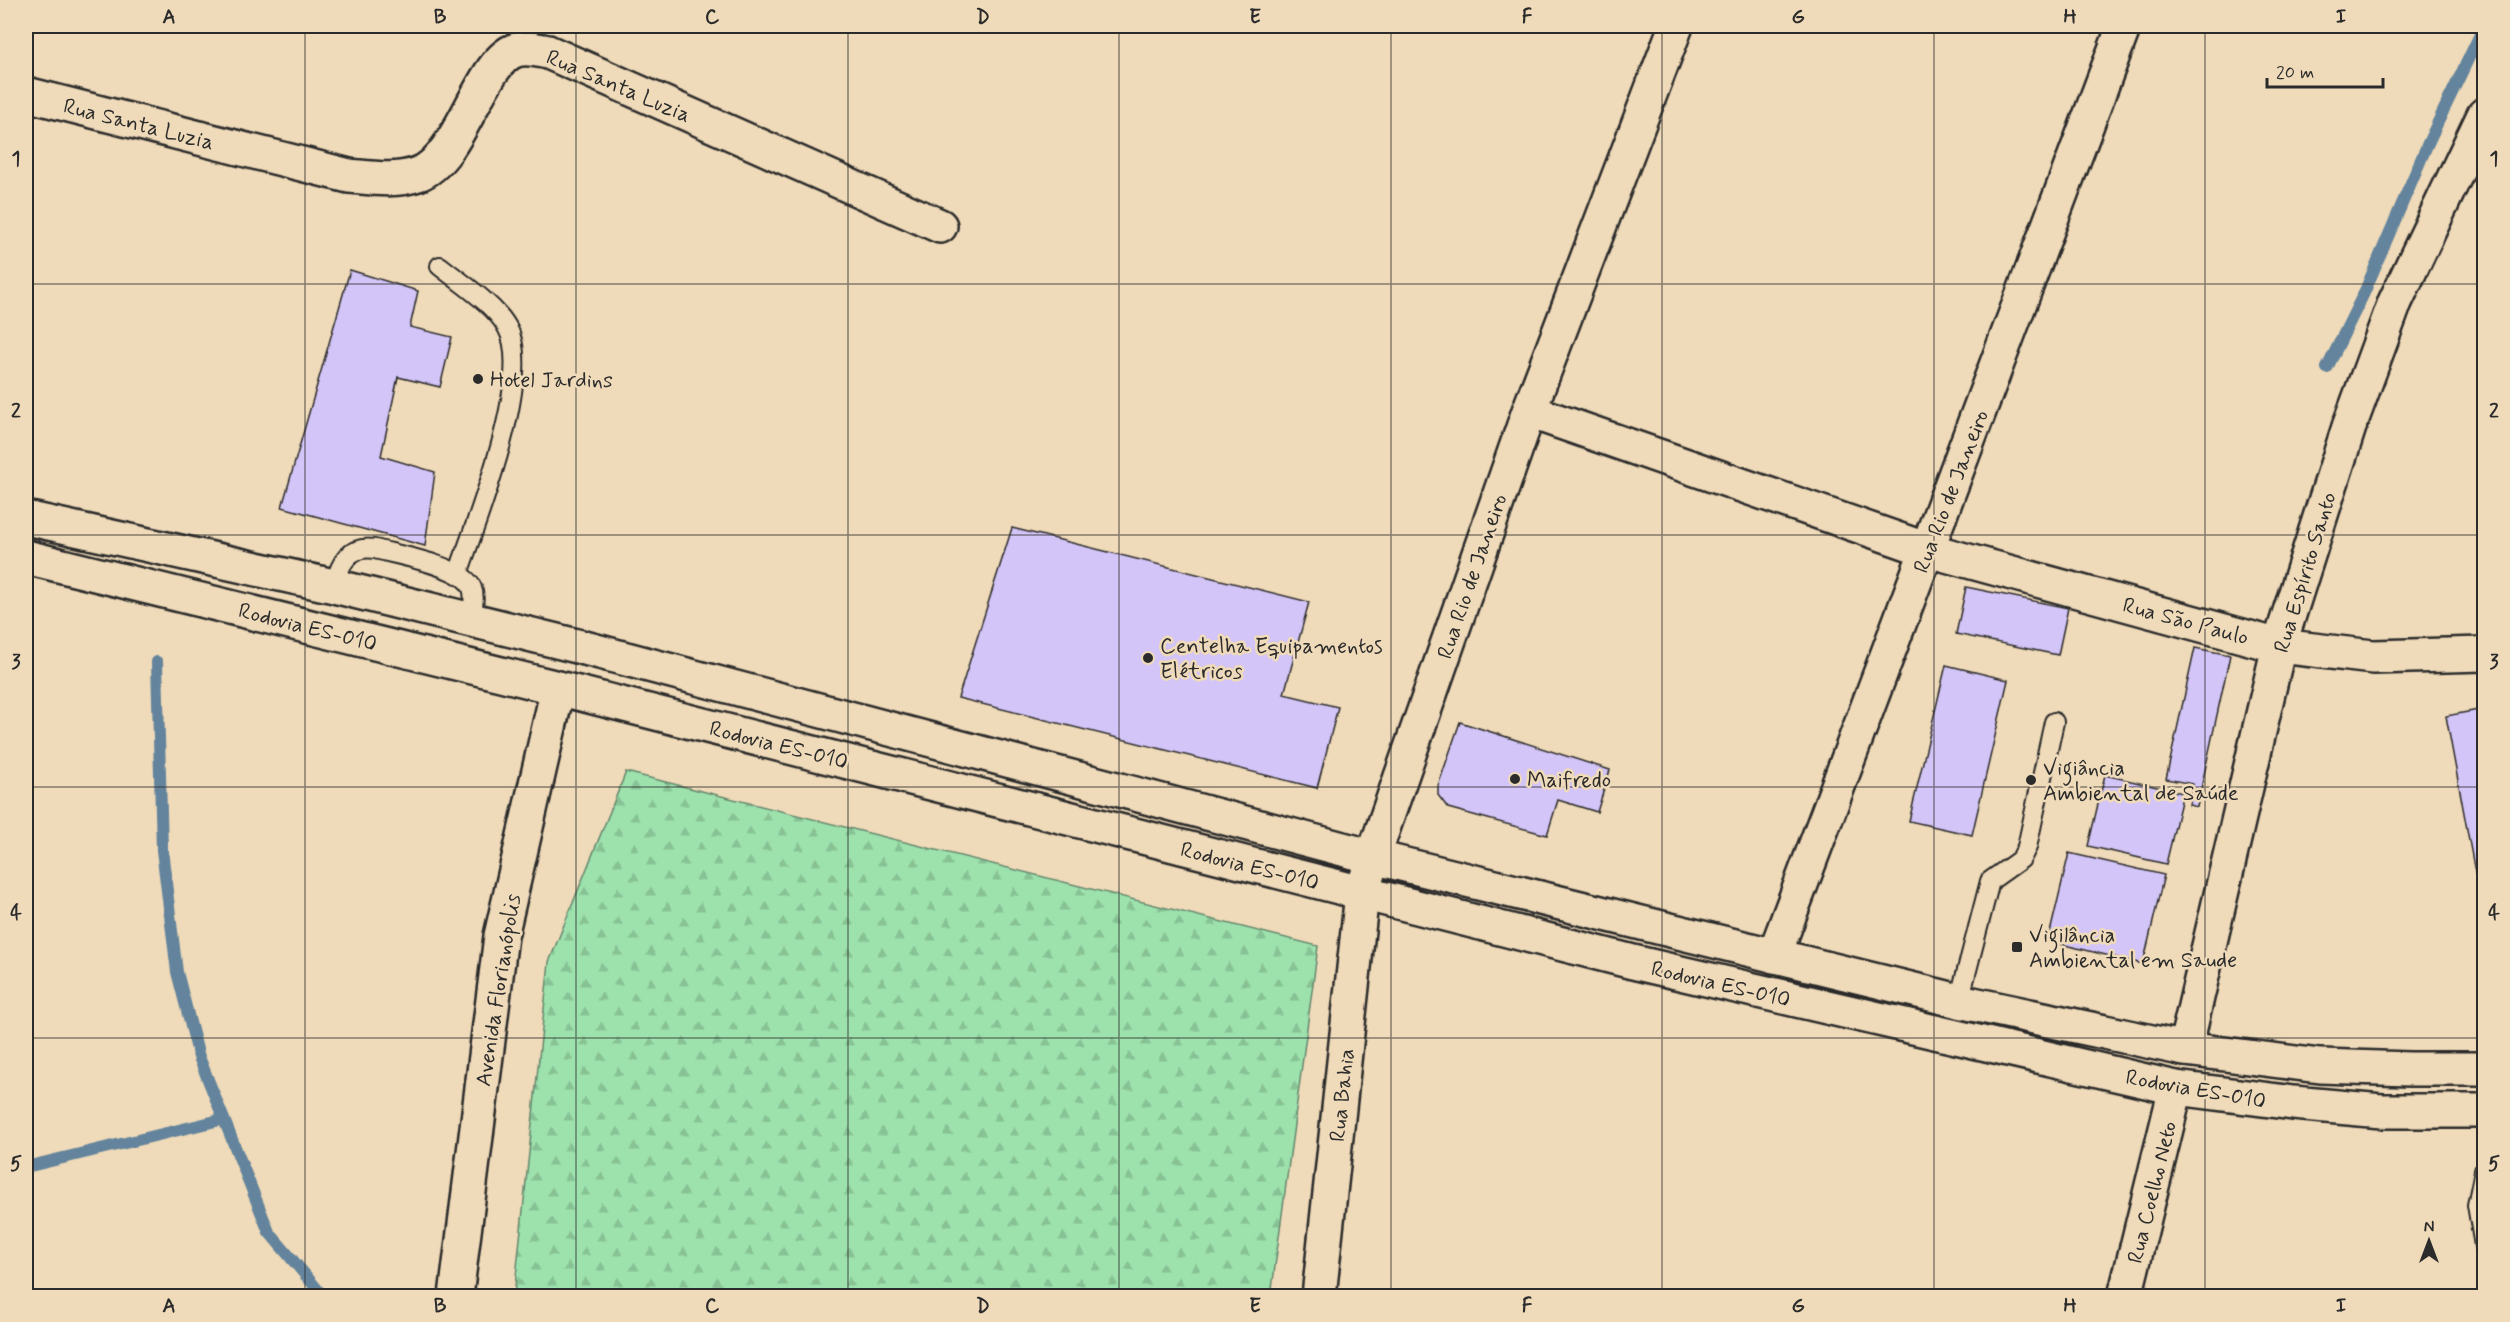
<svg xmlns="http://www.w3.org/2000/svg" width="2510" height="1322" viewBox="0 0 2510 1322" font-family="Mynerve,sans-serif">
<style>
.forest{fill:url(#forest-firs);stroke:#64866c;stroke-width:1.5}
.lines{fill:none;stroke-linecap:round;stroke-linejoin:round}
.stream{stroke:#64849c;stroke-width:12}
.building{fill:#d3c5f7;stroke:#2b2b2b;stroke-width:1.5}
.service-casing{stroke:#2b2b2b;stroke-width:22}
.minor-casing{stroke:#2b2b2b;stroke-width:38}
.secondary-casing{stroke:#2b2b2b;stroke-width:38}
.service{stroke:#efdab9;stroke-width:18}
.minor{stroke:#efdab9;stroke-width:33}
.secondary{stroke:#efdab9;stroke-width:33}
.grid{fill:none;stroke:#2b2b2b;stroke-width:1.5;stroke-opacity:0.55}
.poi-dot{fill:#2b2b2b;stroke:#efdab9;stroke-width:2}
.labels{text-anchor:middle;stroke-width:5;stroke-linejoin:round;paint-order:stroke}
.street-label{font-size:22px;fill:#2b2b2b;stroke:#efdab9}
.poi-label{font-size:22px;fill:#2b2b2b;stroke:#efdab9;text-anchor:start}
.neatline{fill:none;stroke:#2b2b2b;stroke-width:2}
.grid-label{font-size:20px;text-anchor:middle;font-weight:bold;fill:#2b2b2b}
</style>
<defs>
<pattern id="forest-firs" width="22" height="20" patternUnits="userSpaceOnUse" patternTransform="scale(1.5)"><rect width="22" height="20" fill="#9de2ad"/><path d="M5 1l3.5 6h-7zM16 11l3.5 6h-7z" fill="#87c295"/></pattern>
</defs>
<rect width="100%" height="100%" fill="#efdab9"/>
<filter id="ink" filterUnits="userSpaceOnUse"><feTurbulence type="fractalNoise" baseFrequency=".0167" numOctaves="2"/><feDisplacementMap in="SourceGraphic" scale="12" xChannelSelector="R" yChannelSelector="G"/><feConvolveMatrix kernelMatrix="1 2 1 2 8 2 1 2 1" color-interpolation-filters="sRGB"/></filter>
<g filter="url(#ink)">
<!-- forest -->
<path class="forest" d="M626 772 1318 946 1271 1296H514L549 962Z"/>
<g class="lines">
<!-- stream -->
<path class="stream" d="M2327 368 2364 293 2428 143 2484 26
M157 662 162 850 177 972 199 1057 269 1232 323 1296
M26 1167 224 1119"/>
</g>
<!-- building -->
<path class="building" d="M350 270 418 291 410 327 452 337 440 387 398 377 381 456 435 472 425 546 282 507Z
M1012 528 1309 602 1284 694 1338 707 1317 788 958 698Z
M1966 587 2068 608 2058 655 1956 634Z
M2195 648 2230 655 2197 807 2189 805 2193 784 2166 779Z
M1946 665 2008 680 1972 835 1909 821Z
M2484 709V921L2446 716Z
M1460 722 1610 770 1597 812 1558 800 1547 835 1448 808 1438 795V786Z
M2105 775 2183 793 2166 864 2088 846Z
M2069 853 2164 875 2143 964 2048 941Z"/>
<g class="lines">
<!-- service casing -->
<g class="service-casing">
<path id="service" d="M440 266C461 283 494 304 507 327 535 375 476 521 458 574
M334 586C340 563 349 545 375 549 397 555 464 566 472 588 476 598 472 610 470 620
M1959 1001 1990 881 2021 859 2027 847 2054 722
M2484 1171 2477 1205 2484 1246"/>
</g>
<!-- minor casing -->
<g class="minor-casing">
<path id="minor" d="M26 94 349 176C372 178 395 182 418 174 461 159 480 61 516 50 527 47 538 50 548 52L940 226
M1529 411 1928 550 2279 646 2373 657 2484 654
M1774 956 2124 26
M2185 1049 2279 646 2349 427 2395 302 2484 115
M456 1296 501 936 558 688
M1319 1296 1362 893 1373 857 1529 411 1676 26
M2125 1296 2176 1088"/>
</g>
<!-- secondary casing -->
<g class="secondary-casing">
<path id="secondary" d="M26 518 334 586 581 647 1373 857 1959 1001 2185 1049 2320 1066 2410 1069H2484
M26 557 558 688 1633 962 2176 1088 2293 1103 2382 1111H2484"/>
</g>
<!-- service -->
<use href="#service" class="service"/>
<!-- minor -->
<use href="#minor" class="minor"/>
<!-- secondary -->
<use href="#secondary" class="secondary"/>
</g>
</g>
<!-- grid -->
<path class="grid" d="M305 26V1296M576 26V1296M848 26V1296M1119 26V1296M1391 26V1296M1662 26V1296M1934 26V1296M2205 26V1296M26 284H2484M26 535H2484M26 787H2484M26 1038H2484"/>
<!-- markers -->
<g class="poi-dot">
<circle cx="478" cy="379" r="6"/>
<circle cx="1148" cy="658" r="6"/>
<circle cx="1515" cy="779" r="6"/>
<circle cx="2031" cy="780" r="6"/>
<rect x="2011" y="941" width="12" height="12" rx="3"/>
</g>
<g class="labels">
<!-- street labels -->
<g class="street-label">
<text transform="translate(619 85) rotate(23)" y="8">Rua Santa Luzia</text>
<text transform="translate(139 123) rotate(14)" y="8">Rua Santa Luzia</text>
<text transform="translate(1950 491) rotate(-69)" y="8">Rua Rio de Janeiro</text>
<text transform="translate(2304 572) rotate(-73)" y="8">Rua Espírito Santo</text>
<text transform="translate(1471 576) rotate(-71)" y="8">Rua Rio de Janeiro</text>
<text transform="translate(2186 620) rotate(15)" y="8">Rua São Paulo</text>
<text transform="translate(308 626) rotate(14)" y="8">Rodovia ES-010</text>
<text transform="translate(779 744) rotate(14)" y="8">Rodovia ES-010</text>
<text transform="translate(1250 865) rotate(14)" y="8">Rodovia ES-010</text>
<text transform="translate(1721 983) rotate(13)" y="8">Rodovia ES-010</text>
<text transform="translate(497 990) rotate(-81)" y="8">Avenida Florianópolis</text>
<text transform="translate(2196 1088) rotate(10)" y="8">Rodovia ES-010</text>
<text transform="translate(1341 1095) rotate(-84)" y="8">Rua Bahia</text>
<text transform="translate(2151 1192) rotate(-76)" y="8">Rua Coelho Neto</text>
</g>
<!-- poi labels -->
<g class="poi-label">
<text x="490" y="387">Hotel Jardins</text>
<text x="1160" y="653">Centelha Equipamentos<tspan x="1160" dy="25">Elétricos</tspan></text>
<text x="2043" y="775">Vigiância<tspan x="2043" dy="25">Ambiental de Saúde</tspan></text>
<text x="1527" y="787">Maifredo</text>
<text x="2029" y="942">Vigilância<tspan x="2029" dy="25">Ambiental em Saude</tspan></text>
</g>
</g>
<!-- margin -->
<rect width="2510" height="1322" fill="none" stroke="#efdab9" stroke-width="66"/>
<!-- north arrow -->
<g transform="translate(2429 1241)" stroke="#efdab9" stroke-width="4.5" paint-order="stroke">
<path d="M0-4.5L10 22L0 15L-10 22Z" fill="#2b2b2b"/>
<text y="-9" font-size="16" font-weight="bold" text-anchor="middle" fill="#2b2b2b">N</text>
</g>
<!-- scale -->
<path d="M2267 78v9h116v-9" fill="none" stroke="#2b2b2b" stroke-width="3"/>
<text x="2276" y="78" font-size="18" fill="#2b2b2b" stroke="#efdab9" stroke-width="4.5" paint-order="stroke">20 m</text>
<rect x="33" y="33" width="2444" height="1256" class="neatline"/>
<g class="grid-label">
<text x="169" y="23">A</text>
<text x="440" y="23">B</text>
<text x="712" y="23">C</text>
<text x="983" y="23">D</text>
<text x="1255" y="23">E</text>
<text x="1527" y="23">F</text>
<text x="1798" y="23">G</text>
<text x="2070" y="23">H</text>
<text x="2341" y="23">I</text>
<text x="16" y="165">1</text>
<text x="2494" y="165">1</text>
<text x="16" y="417">2</text>
<text x="2494" y="417">2</text>
<text x="16" y="668">3</text>
<text x="2494" y="668">3</text>
<text x="16" y="919">4</text>
<text x="2494" y="919">4</text>
<text x="16" y="1170">5</text>
<text x="2494" y="1170">5</text>
<text x="169" y="1312">A</text>
<text x="440" y="1312">B</text>
<text x="712" y="1312">C</text>
<text x="983" y="1312">D</text>
<text x="1255" y="1312">E</text>
<text x="1527" y="1312">F</text>
<text x="1798" y="1312">G</text>
<text x="2070" y="1312">H</text>
<text x="2341" y="1312">I</text>
</g>
</svg>
